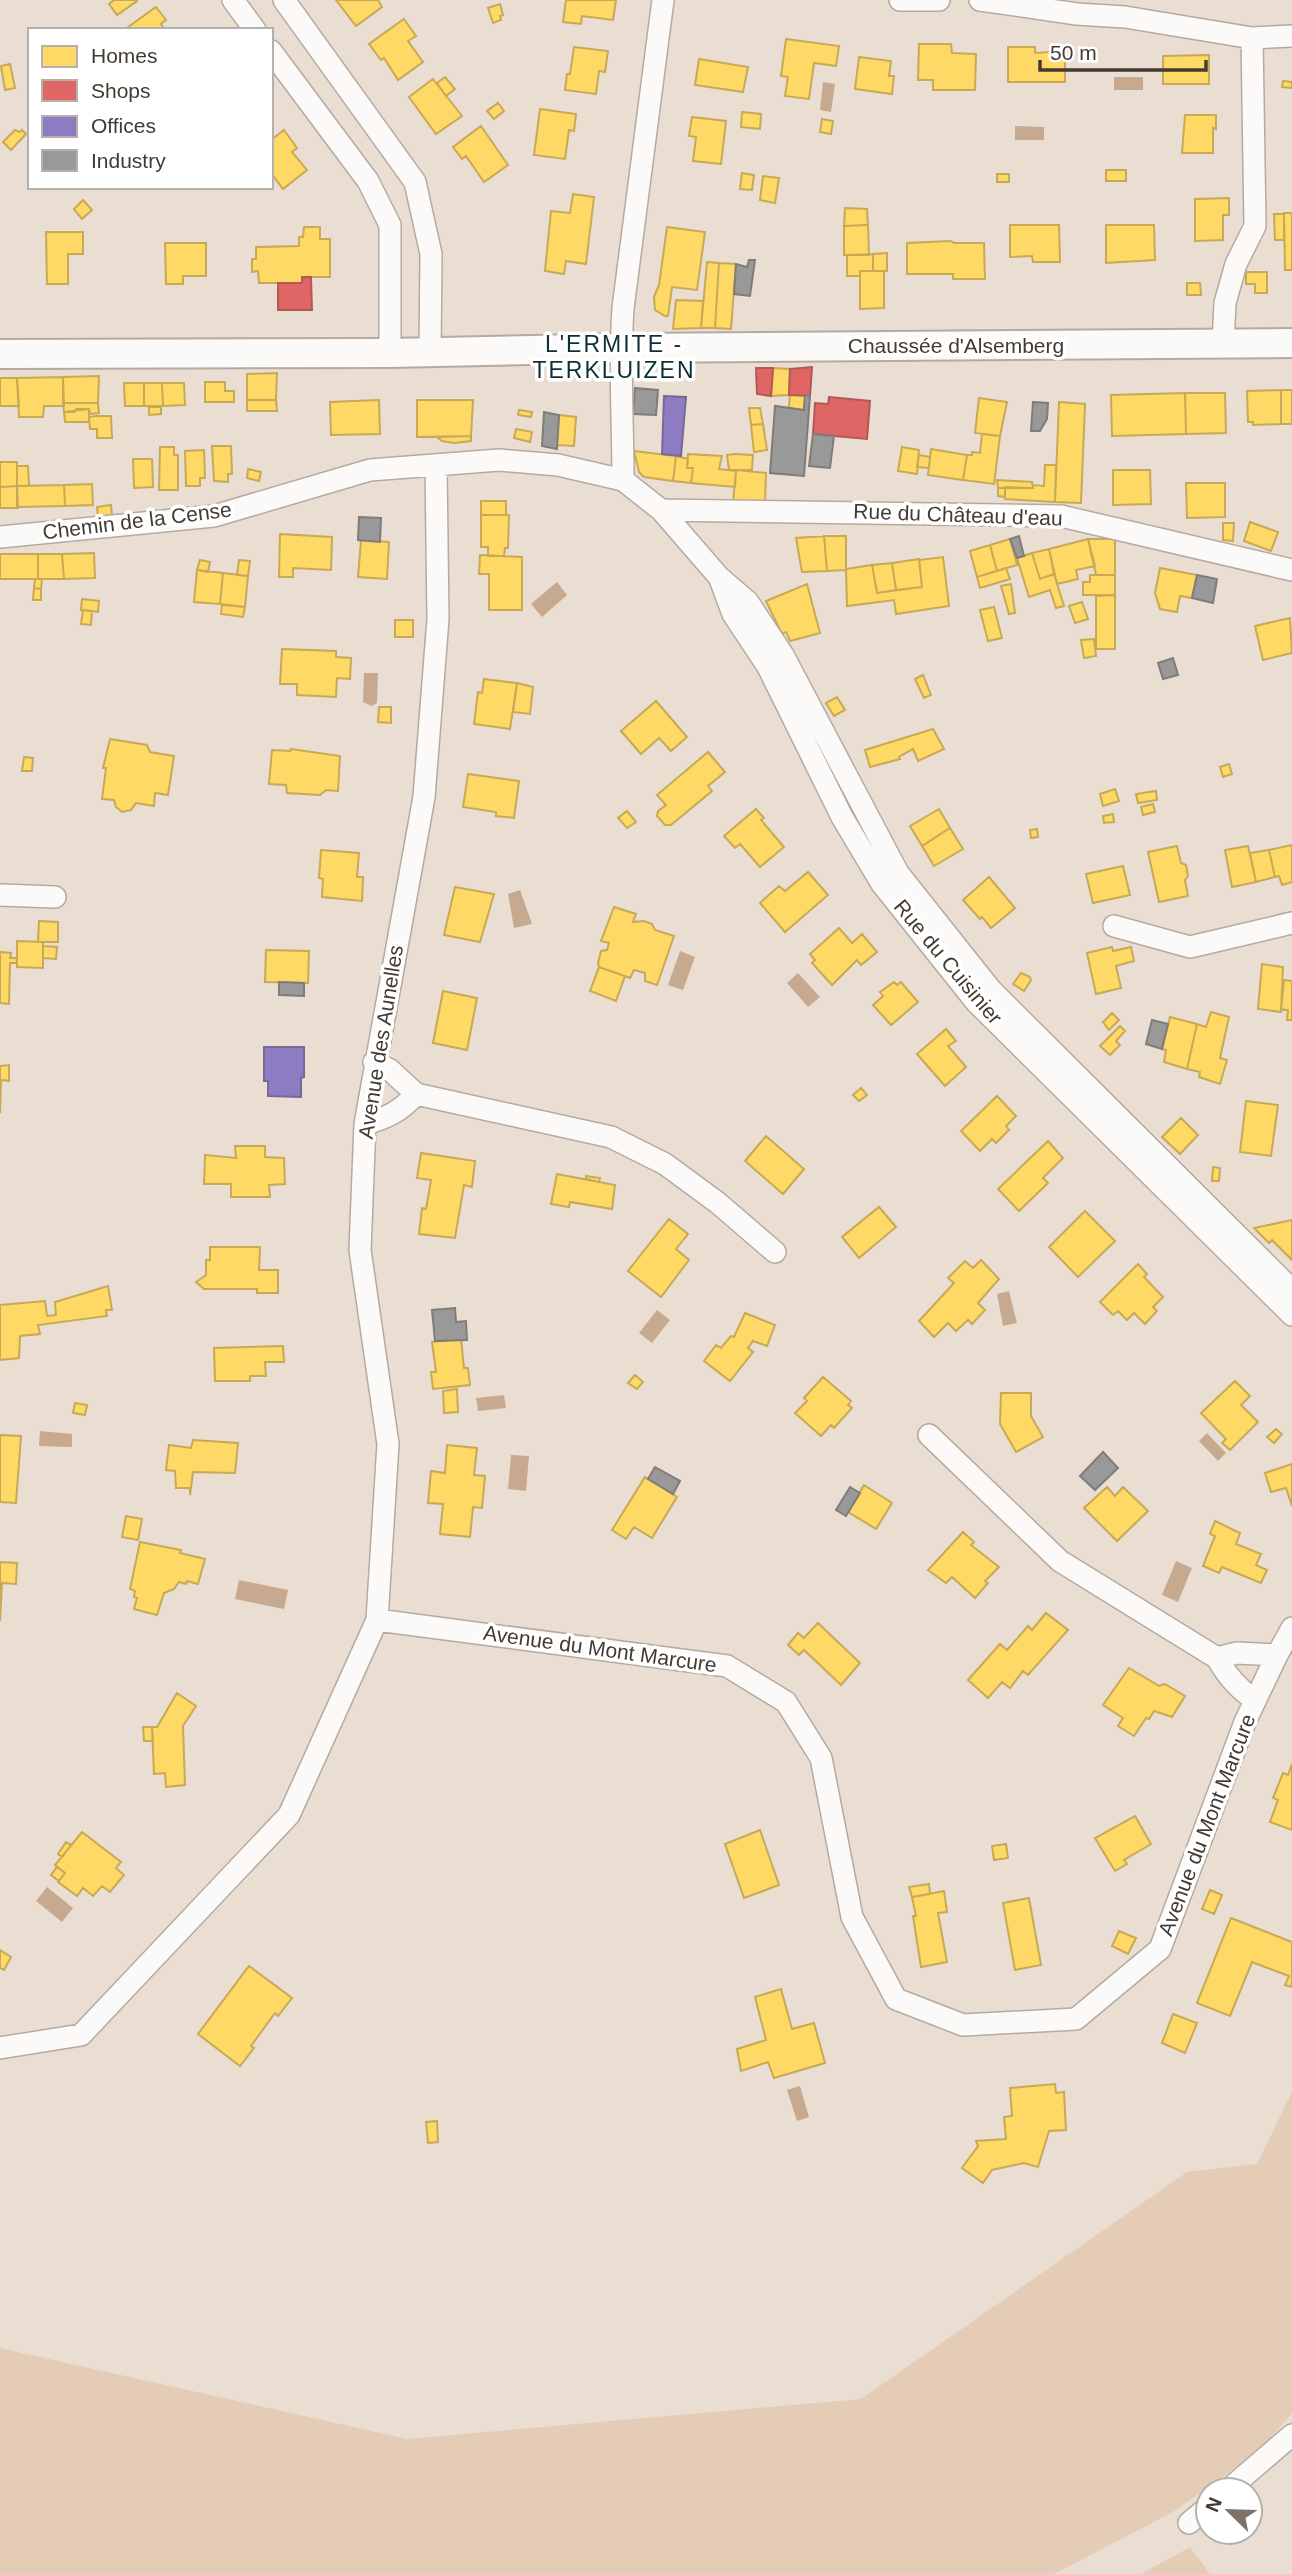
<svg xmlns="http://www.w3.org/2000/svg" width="1292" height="2574" viewBox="0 0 1292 2574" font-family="Helvetica,sans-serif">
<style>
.green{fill:#e4ccb7}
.water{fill:#c7a990}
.homes{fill:#ffd966;stroke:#c7a956;stroke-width:2}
.shops{fill:#e06666;stroke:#b15956;stroke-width:2}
.offices{fill:#8e7cc3;stroke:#786898;stroke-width:2}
.industry{fill:#999;stroke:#7f7c7a;stroke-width:2}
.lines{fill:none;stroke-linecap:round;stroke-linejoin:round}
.minor-casing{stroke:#b4aaa2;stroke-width:24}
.secondary-casing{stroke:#b4aaa2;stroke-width:32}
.minor{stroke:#fcfaf8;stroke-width:21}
.secondary{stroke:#fcfaf8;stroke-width:28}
.labels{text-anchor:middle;stroke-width:7;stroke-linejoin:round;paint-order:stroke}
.street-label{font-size:21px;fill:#433a32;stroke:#fff}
.neighbourhood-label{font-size:23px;letter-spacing:2px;fill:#0d2f35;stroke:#fff}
</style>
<rect width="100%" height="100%" fill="#eaddd2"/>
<!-- green -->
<path class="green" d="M1292 2092V2413L1260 2450 1173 2512 1054 2574H0V2348L407 2439 861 2399 1187 2172 1257 2164Z
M1190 2547 1210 2574H1141Z"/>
<!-- water -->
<path class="water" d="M1114 77H1143V90H1114Z
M823 82 835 84 831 112 820 110Z
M1015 126 1044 127V140H1015Z
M557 582 567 595 542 617 531 604Z
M364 673H378L377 703 372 706 363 702Z
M520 890 532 924 514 928 508 894Z
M680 951 695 957 683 990 668 985Z
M798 973 820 997 808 1007 787 983Z
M1009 1291 1017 1323 1003 1326 997 1294Z
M657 1310 670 1320 652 1343 639 1333Z
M504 1395 506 1408 478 1411 476 1398Z
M40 1431 72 1434V1447L39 1446Z
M1207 1433 1226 1453 1218 1461 1199 1441Z
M511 1455 529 1456 526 1491 508 1489Z
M1176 1561 1192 1568 1178 1602 1162 1595Z
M239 1580 288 1590 284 1609 235 1599Z
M47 1887 73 1908 62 1922 36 1901Z
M800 2086 809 2117 797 2121 787 2090Z"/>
<!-- homes -->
<path class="homes" d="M114 0H136L137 1 117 15 109 4Z
M336 0H378L382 7 356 26Z
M566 0H616L613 20 582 16 581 24 563 22Z
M500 4 503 15 500 16 501 20 493 23 488 8Z
M156 7 166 20 161 24 165 30H124Z
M404 19 416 36 408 41 423 62 398 80 384 58 381 60 369 44Z
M786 39 839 46 836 66 814 63 809 99 785 96 788 77 781 76Z
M919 44H951L952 53 976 54 975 90H933V80H918Z
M574 47 608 51 605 72 599 71 596 94 565 90 567 74H570Z
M1008 47H1035V53L1065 51V82H1008Z
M1209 55V84H1163V56Z
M859 57 891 61 889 76H894L892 94 855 89Z
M699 59 748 67 743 92 695 85Z
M10 64 15 88 5 90 1 66Z
M445 77 455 89 446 96 437 83Z
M433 79 462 116 436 134 409 97Z
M1283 81 1292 82V88L1282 87Z
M498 103 504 111 494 119 487 111Z
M540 109 576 114 574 131 569 130 565 159 534 155Z
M742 112 761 114 760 129 741 127Z
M1185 115H1216V129L1213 128V153H1182Z
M692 117 726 121 721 164 693 161 696 137 689 136Z
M822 119 833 121 831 134 820 132Z
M481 126 508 165 484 182 466 156 462 159 453 147Z
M15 130 20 132 22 130 26 134 11 150 3 142Z
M284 130 297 148 292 152 307 170 283 189 271 173V140Z
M1106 170H1126V181H1106Z
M742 173 754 175 752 190 740 189Z
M997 174H1009V182H997Z
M763 176 779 178 775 203 760 200Z
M573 194 594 197 586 264 566 261 564 274 545 271 551 211 570 213Z
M1229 198V215H1223V240L1195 241V199Z
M83 200 92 210 82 219 74 209Z
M845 208 867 209 868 225 844 226Z
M1284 213H1292V270H1285Z
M1274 214H1284V240H1275Z
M868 225 869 255H844V226Z
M1010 225H1059L1060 262H1033L1032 256 1010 257Z
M1106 225H1154L1155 260 1106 263Z
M304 227H320V239H330V277H302V283H259L258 271 252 272V259H256V247L299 246V237H303Z
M667 227 705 232 697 290 672 287 668 316H665L655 310 654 297 659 285Z
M46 232H83V254H68V284H47Z
M951 241 954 243H984L985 279H953V274H907V243Z
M165 243H206V276H183V284H166Z
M887 253V271H873V254Z
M873 254V271H860V276H847V255Z
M707 262 719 263 715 328H701Z
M719 263 736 264 731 329 715 328Z
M860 271H884V308L860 309Z
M1246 272H1267V293H1255V284H1246Z
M1187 283H1200L1201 295H1187Z
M676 300 703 301 701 328 673 329Z
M773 368 790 369 789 395 771 396Z
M277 373 276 400H247V374Z
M99 376 98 403H63V377Z
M63 377 64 406H44L43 417H19L17 378Z
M0 378H17L19 406H0Z
M205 382H225V391H234V402H205Z
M124 383H144V406H125Z
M144 383H162L163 406H144Z
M162 383H184L185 405 163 406Z
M1281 390H1292V424H1281Z
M1281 390V424L1253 425V422H1248L1247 391Z
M790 393 805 395 804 410 789 408Z
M1185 393 1186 434 1112 436 1111 395Z
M1185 393H1225L1226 433 1186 434Z
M979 398 1007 402 1000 436 975 433Z
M247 400H276L277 411H247Z
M379 400 380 434 331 435 330 402Z
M417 400H473L471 436 417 437Z
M1059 402 1085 404 1081 503 1055 502Z
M63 403H98L99 413 90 414 89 409 64 412Z
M149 407H161V414L149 415Z
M749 408H760L763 424 751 425Z
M76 409H89V422H65L64 412H75Z
M519 410 532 412 531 417 518 415Z
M559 415 576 417 574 446 557 445Z
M96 416H111L112 438H97V429H90L89 417Z
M763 424 767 450 754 452 751 425Z
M516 429 532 432 530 442 514 438Z
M982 434 1000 436 994 484 963 480 967 455H972V452L980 453Z
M471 436V441L454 443 442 441 437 437Z
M212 446H231L232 474H228V482L214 481Z
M160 447H174V455H178V490H159Z
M902 447 919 450 917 474 898 471Z
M931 449 967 455 963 480 928 475Z
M204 450 205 478H200V486H186L185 451Z
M634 451 676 456 673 481 644 477 639 472Z
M688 454 722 456 719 469 736 471 735 487 691 483 693 468H687Z
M735 454 753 455 752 470H729L727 455Z
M919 455 930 457 929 468 917 467Z
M676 456 688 459 687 468H693L691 483 673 481Z
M133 459H152L153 487 134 488Z
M0 462H17V486L0 487Z
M1045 465H1056L1055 502 1005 499V487L1033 488V485L1044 486Z
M17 466H28L29 486H17Z
M248 469 261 472 259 481 247 478Z
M736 470 766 473 765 503 733 502Z
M1113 470H1150L1151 504 1113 505Z
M997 480 1032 482 1033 488H998Z
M1186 483H1225V517L1187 518Z
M92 484 93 505 65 506 64 485Z
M64 485 65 506 17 507V486Z
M17 486 18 508H0V487Z
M998 488H1005V497L998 496Z
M481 501H506V515H481Z
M111 505 112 516 98 517 97 507Z
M481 515H509L508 548H505L504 556H488V547H481Z
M1250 522 1278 532 1271 551 1244 541Z
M1223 523H1234L1233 541 1223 540Z
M280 534 332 537 331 570 293 568V577H279Z
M824 536H846V570L827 571Z
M824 536 827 571 802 572 796 538Z
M1010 539 1017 565 997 571 990 545Z
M1088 539H1115V575H1096Z
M1088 539 1095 566 1076 570 1078 579 1057 584 1049 549Z
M361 540 389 542 387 579 358 577Z
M990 545 997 571 977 577 970 551Z
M1049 549 1054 574 1040 579 1032 553Z
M94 553 95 578 64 579 62 554Z
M1032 553 1040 579 1054 574 1064 606 1056 608 1050 590 1029 597 1017 558Z
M0 554H38V579H0Z
M38 554H62L64 579H38Z
M480 555 522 557V610H489V574H479Z
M943 557 949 606 896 614 894 600 847 606 846 569 872 565 877 593 922 587 919 560Z
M919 559 922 587 896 590 892 563Z
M200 560 210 562 208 572 197 570Z
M239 560 250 561 248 576 237 575Z
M892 563 896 590 877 593 872 565Z
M1006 568 1010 579 980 588 977 577Z
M1160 568 1197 575 1192 598 1180 596 1177 612 1160 609 1155 593Z
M197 570 223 573 220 604 194 602Z
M223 573 248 576 245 607 220 604Z
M1090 575H1115V595H1083V582H1090Z
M35 579H42L41 589 34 588Z
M807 584 820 633 790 641 786 632 782 634 766 601Z
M1011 584 1015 613 1009 614 1001 586Z
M34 588 41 589V600H33Z
M1115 595V649H1096V596Z
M82 599 99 601 98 612 81 610Z
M1082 602 1088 619 1075 623 1069 606Z
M222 605 245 607 243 617 221 614Z
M994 607 1002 638 988 641 980 610Z
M83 610 92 611 91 625 81 624Z
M1290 618 1292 653 1263 660 1255 626Z
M395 620H413V637H395Z
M1094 639 1096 656 1084 658 1081 640Z
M282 649 336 651V657L351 658 350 679 337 678 336 697 297 695V684H280Z
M923 675 931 695 924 698 915 679Z
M484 679 517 683 510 729 474 724 478 692 482 693Z
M517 683 533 687 530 714 513 712Z
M837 697 845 710 834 716 826 703Z
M656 701 687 737 671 751 659 738 641 754 621 731Z
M379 707H391V723L378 722Z
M933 729 944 749 918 761 913 749 899 757 900 759 870 767 865 750Z
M110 739 147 745 150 752 174 756 168 795 155 793 154 806 136 803 131 810 122 812 116 807 114 800 102 799 106 768H103Z
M291 749 340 756 338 791 326 790 320 795 287 793 286 785 269 784 272 750 290 751Z
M708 752 725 772 708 786 712 791 671 825H665L657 816 658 811 666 805 657 795Z
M24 757 33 758 32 771H22Z
M1229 764 1232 774 1223 777 1220 767Z
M468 774 519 781 514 818 496 816V812L463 807Z
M1115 789 1119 801 1103 806 1100 794Z
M1156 791 1157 800 1138 803 1136 794Z
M1153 804 1155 812 1143 815 1141 807Z
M756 809 764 818 761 820 784 847 760 867 740 844 735 848 724 836Z
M939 809 950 828 922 846 910 826Z
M627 811 636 822 627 828 618 818Z
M1113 814 1114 822 1104 823 1103 816Z
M950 828 963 849 934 866 922 846Z
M1037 829 1038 837 1031 838 1030 830Z
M1292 845V882L1282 885 1279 876 1275 877 1269 850Z
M1177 846 1181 863 1186 865 1188 876 1185 880 1188 896 1159 902 1148 852Z
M1248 846 1256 882 1232 887 1225 850Z
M321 850 359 853 357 877H363L362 901 322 897 323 879 319 878Z
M1269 850 1275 877 1256 882 1250 853Z
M1123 866 1130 895 1093 903 1086 874Z
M808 872 828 895 785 932 760 903 779 886 785 891Z
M989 877 1015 908 991 928 982 917 980 919 963 900Z
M455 887 494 894 480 942 444 935Z
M614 907 636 914 633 922 644 921 652 924 655 930 674 936 657 985 645 981V973L634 970 630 978 599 967 598 963 601 951 607 950 609 943 601 941Z
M39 921 58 922V942H38Z
M839 928 852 943 862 934 877 952 861 965 857 960 832 985 812 963 815 960 810 954Z
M17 941 43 942V968L17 967Z
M43 946 57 947 56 959 43 958Z
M1112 947 1113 951 1131 947 1134 961 1116 966 1121 988 1096 994 1087 953Z
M266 950 309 951 308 983 265 982Z
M0 952 11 953 10 958H17V963H10L9 1004 0 1003Z
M1262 964 1283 967 1281 1012 1258 1009Z
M599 967 625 976 616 1001 590 991Z
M1021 973 1030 977 1031 980 1024 991 1013 984Z
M1284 980 1292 981V1020H1287L1288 1010 1281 1009Z
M894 982 897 985 901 982 918 1002 891 1025 873 1005 883 996 880 992Z
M443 991 477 998 467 1050 433 1043Z
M1211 1012 1229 1017 1220 1058 1227 1060 1220 1084 1199 1077 1200 1072 1187 1069 1197 1024 1206 1027Z
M1112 1013 1119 1020 1109 1030 1103 1022Z
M1170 1017 1197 1024 1187 1069 1164 1062 1166 1050 1162 1049Z
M1120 1026 1125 1031 1116 1041 1120 1045 1110 1055 1100 1046Z
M946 1029 956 1041 948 1046 966 1067 945 1086 917 1054Z
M9 1065V1081L1 1080 0 1113V1066Z
M861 1088 867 1095 859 1101 853 1095Z
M997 1096 1016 1116 1006 1126 1009 1130 996 1143 992 1139 980 1151 961 1131Z
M1246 1101 1278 1105 1271 1156 1240 1152Z
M1181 1118 1198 1135 1180 1154 1162 1137Z
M766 1136 804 1169 783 1194 745 1161Z
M1048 1141 1063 1158 1043 1178 1048 1183 1019 1211 998 1189Z
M235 1146H265V1157L284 1158 285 1184 269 1185 270 1197H231V1184H204L205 1155 236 1158Z
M421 1153 475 1161 472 1187 464 1185 455 1238 419 1234 422 1208 426 1209 431 1180 417 1178Z
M1213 1167 1220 1168 1219 1181H1212Z
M557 1174 615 1185 612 1209 570 1202 569 1207 551 1204Z
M586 1176 600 1178 599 1182 586 1179Z
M879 1207 896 1227 859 1258 842 1237Z
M1085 1211 1115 1241 1078 1277 1049 1247Z
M669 1219 688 1234 676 1249 689 1260 661 1297 628 1271Z
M1292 1220V1260L1272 1240 1269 1243 1254 1228Z
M210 1247H260L259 1270H278V1293H257V1289H204L196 1282 206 1275V1260H210Z
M981 1260 999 1279 978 1303 985 1310 972 1324 968 1320 956 1331 948 1323 934 1337 919 1321 954 1283 948 1278 965 1261 973 1268Z
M1138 1264 1147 1274 1144 1277 1163 1297 1153 1307 1157 1311 1145 1324 1134 1313 1127 1320 1118 1311 1113 1315 1100 1302Z
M108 1286 112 1310H106L107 1316 38 1325 40 1334 20 1336 19 1358 0 1360V1305L45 1301 47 1316 56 1315 55 1302Z
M745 1313 775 1325 767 1346 753 1341 748 1348 753 1352 730 1381 704 1361 716 1345 721 1348 731 1336 734 1337Z
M461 1339 464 1368H468L470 1385 433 1389 431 1372H436L432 1342Z
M283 1346 284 1362H265L266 1376H250V1381H215L214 1348Z
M635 1375 643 1382 637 1389 628 1383Z
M823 1377 851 1401 848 1405 852 1408 834 1428 831 1425 821 1436 795 1413 807 1401 804 1398Z
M1235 1381 1250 1396 1241 1405 1258 1422 1230 1450 1222 1443 1226 1439 1201 1413Z
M457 1389 458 1412 444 1413 443 1391Z
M1001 1393H1031V1416L1043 1437 1016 1452 1000 1424Z
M75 1403 87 1405 85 1415 73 1413Z
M1276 1429 1282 1434 1274 1443 1267 1437Z
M0 1435 21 1436 16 1503 0 1502Z
M193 1440 238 1443 235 1473 193 1472 190 1495V1488H176L175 1471 166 1470 169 1445 191 1448Z
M447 1445 477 1448 474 1475 485 1476 482 1508 473 1507 470 1537 440 1534 443 1504 428 1503 431 1471 445 1473Z
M1292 1464V1506L1286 1488 1271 1492 1265 1473Z
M645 1477 677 1497 652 1538 634 1527 626 1539 612 1530Z
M864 1485 892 1503 876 1529 848 1512Z
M1107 1487 1115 1496 1123 1487 1148 1511 1117 1541 1084 1508Z
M126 1516 142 1519 138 1540 122 1537Z
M1215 1521 1240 1533 1236 1544 1261 1554 1256 1565 1267 1570 1261 1583 1222 1567 1219 1573 1203 1566 1215 1536 1210 1534Z
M963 1532 974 1542 971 1545 999 1567 985 1581 988 1583 975 1598 952 1577 946 1583 928 1570Z
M140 1542 181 1550 180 1553 205 1559 198 1584 187 1581 186 1584 179 1582 174 1589 164 1593 157 1615 134 1609 137 1598 134 1597 135 1591 130 1589Z
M0 1562 17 1563 16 1584 2 1583 0 1621Z
M1046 1613 1068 1630 1028 1675 1023 1671 1010 1688 1002 1682 988 1698 968 1680 1000 1644 1007 1650 1028 1626 1032 1630Z
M818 1623 860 1663 841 1685 804 1650 799 1655 788 1645 798 1633 804 1638Z
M1129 1668 1159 1686 1165 1684 1185 1696 1172 1717 1154 1711 1149 1719 1146 1718 1134 1736 1118 1726 1123 1718 1103 1705Z
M177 1693 196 1706 183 1726 185 1785 166 1787 165 1773 154 1774 152 1727H157Z
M143 1727H152L153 1741H144Z
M1292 1764V1830L1270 1822 1278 1800 1273 1798 1283 1773 1288 1775Z
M1135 1816 1151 1844 1124 1860 1127 1864 1115 1871 1095 1838Z
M760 1830 779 1885 744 1898 725 1844Z
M82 1832 121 1862 116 1868 124 1875 110 1892 102 1886 93 1896 83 1888 77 1896 58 1882 65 1873 55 1865Z
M66 1842 71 1845 62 1857 58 1854Z
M1006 1844 1008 1858 994 1860 992 1846Z
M57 1867 65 1873 59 1881 51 1875Z
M929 1884 930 1894 912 1897 909 1887Z
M1210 1890 1222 1895 1214 1914 1202 1909Z
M944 1891 947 1912 938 1913 947 1962 921 1967 913 1916H916L912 1897Z
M1029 1898 1041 1965 1015 1970 1003 1903Z
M1231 1918 1292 1942V1987L1285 1985 1289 1976 1252 1962 1230 2016 1197 2003Z
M1119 1931 1136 1938 1128 1954 1112 1946Z
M0 1950 11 1957 4 1970 0 1968Z
M249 1966 292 1998 278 2016 275 2013 251 2046 254 2048 240 2066 198 2034Z
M781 1989 792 2029 814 2023 825 2063 774 2078 768 2062 741 2071 737 2049 766 2040 755 1997Z
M1173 2014 1197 2023 1185 2053 1162 2043Z
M1055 2084 1056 2093 1064 2092 1066 2130 1049 2131 1038 2167 1024 2163 992 2170 983 2183 962 2168 978 2146 976 2141 1006 2139 1004 2117 1012 2116 1010 2088Z
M437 2121 438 2142 428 2143 426 2122Z"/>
<!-- shops -->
<path class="shops" d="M302 277H311L312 310H278V283H302Z
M812 367 810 396 789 395 790 369Z
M756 368H773L771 396 757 394Z
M829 397 870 401 867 439 813 434 815 403 828 404Z"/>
<!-- offices -->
<path class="offices" d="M664 396 686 397 681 456 662 454Z
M264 1047H304V1077L301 1078V1097L268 1096V1081H264Z"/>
<!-- industry -->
<path class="industry" d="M749 260H755L750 296 734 294 736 264 747 267Z
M635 388 658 390 656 415 633 414Z
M805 395 810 396 804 476 770 473 775 406 804 410Z
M1033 402 1048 403 1047 419 1040 431H1031Z
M544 412 559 415 557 449 542 446Z
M813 434 834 436 830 468 809 466Z
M359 517 381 518 380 542 358 540Z
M1019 536 1024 556 1017 558 1010 539Z
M1197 575 1217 579 1213 603 1192 598Z
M1173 658 1178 675 1163 679 1158 663Z
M279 982 304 983V996L279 995Z
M1152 1020 1168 1024 1162 1049 1146 1044Z
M455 1308 456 1322 466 1321 467 1340 435 1341 432 1310Z
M1103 1452 1118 1468 1095 1490 1080 1476Z
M655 1467 680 1481 673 1494 648 1479Z
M850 1487 860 1493 846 1516 836 1510Z"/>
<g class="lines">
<!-- minor casing -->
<g class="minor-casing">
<path id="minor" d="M233 0 255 30
M284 0 415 182 431 254 430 352
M900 0H939
M980 0 1077 14 1125 17 1252 38 1292 36
M271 51 368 181 390 225V353
M1223 344 1225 303 1236 264 1255 226 1252 38
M623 480C623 423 619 365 623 308L663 0
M661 510 1061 516 1292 570
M0 537 214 516 370 470 499 460 558 465 623 480 661 510 719 577 748 602 783 655 898 873 991 990 1292 1290
M720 579 733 614 768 667 842 817 882 884 976 1002 1292 1315
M0 895 55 897
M1114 926 1190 947 1292 923
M374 1062 390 1070 416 1094 611 1137 665 1164 718 1203 775 1252
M365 1124C387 1118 401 1111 416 1094
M929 1435 1060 1561 1217 1658C1227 1676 1238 1689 1255 1700
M377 1620 727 1666 786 1702 821 1758 852 1917 896 1999 963 2025 1076 2019 1160 1949 1245 1722 1277 1655 1292 1628
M1217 1658 1237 1653 1277 1655
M0 2048 81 2035 289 1815 377 1620 388 1444 360 1250 365 1124 424 797 438 619 436 465
M1228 2490 1292 2435
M1189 2523 1208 2507"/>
</g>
<!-- secondary casing -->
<g class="secondary-casing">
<path id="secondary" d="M0 354 390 353 621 348 1292 343"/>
</g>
<!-- minor -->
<use href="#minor" class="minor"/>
<!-- secondary -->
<use href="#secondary" class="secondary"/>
</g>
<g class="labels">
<!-- street labels -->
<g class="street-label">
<text x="956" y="353">Chaussée d'Alsemberg</text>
<text transform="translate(958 515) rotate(2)" y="7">Rue du Château d'eau</text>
<text transform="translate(137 521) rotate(-7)" y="7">Chemin de la Cense</text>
<text transform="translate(948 962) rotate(50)" y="7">Rue du Cuisinier</text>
<text transform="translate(381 1042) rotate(-81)" y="7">Avenue des Aunelles</text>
<text transform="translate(600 1649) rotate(8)" y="7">Avenue du Mont Marcure</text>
<text transform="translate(1207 1825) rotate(-69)" y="7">Avenue du Mont Marcure</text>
</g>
<!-- neighbourhood labels -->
<g class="neighbourhood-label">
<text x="614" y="352">L'ERMITE -<tspan x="614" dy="26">TERKLUIZEN</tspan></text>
</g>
</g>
<!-- legend -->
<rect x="28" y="28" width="245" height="161" fill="#ffffff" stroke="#b4b0ad" stroke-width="2"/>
<rect x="42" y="46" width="35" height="21" fill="#ffd966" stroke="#b4b0ad" stroke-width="2"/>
<text x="91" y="63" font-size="21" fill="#433a32">Homes</text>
<rect x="42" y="80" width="35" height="21" fill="#e06666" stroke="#b4b0ad" stroke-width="2"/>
<text x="91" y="98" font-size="21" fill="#433a32">Shops</text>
<rect x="42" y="116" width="35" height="21" fill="#8e7cc3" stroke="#b4b0ad" stroke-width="2"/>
<text x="91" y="133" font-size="21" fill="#433a32">Offices</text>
<rect x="42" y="150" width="35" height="21" fill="#999999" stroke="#b4b0ad" stroke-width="2"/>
<text x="91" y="168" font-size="21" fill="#433a32">Industry</text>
<!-- north arrow -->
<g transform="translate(1229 2511) rotate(293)"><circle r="33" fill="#ffffff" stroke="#b4b0ad" stroke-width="2"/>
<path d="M0-5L12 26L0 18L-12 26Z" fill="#7d736a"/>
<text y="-10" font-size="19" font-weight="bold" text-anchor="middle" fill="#433a32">N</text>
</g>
<!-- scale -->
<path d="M1040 60v10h166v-10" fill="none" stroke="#433a32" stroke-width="3.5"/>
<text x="1050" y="60" font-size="21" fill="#433a32" stroke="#ffffff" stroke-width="5" paint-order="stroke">50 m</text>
</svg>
